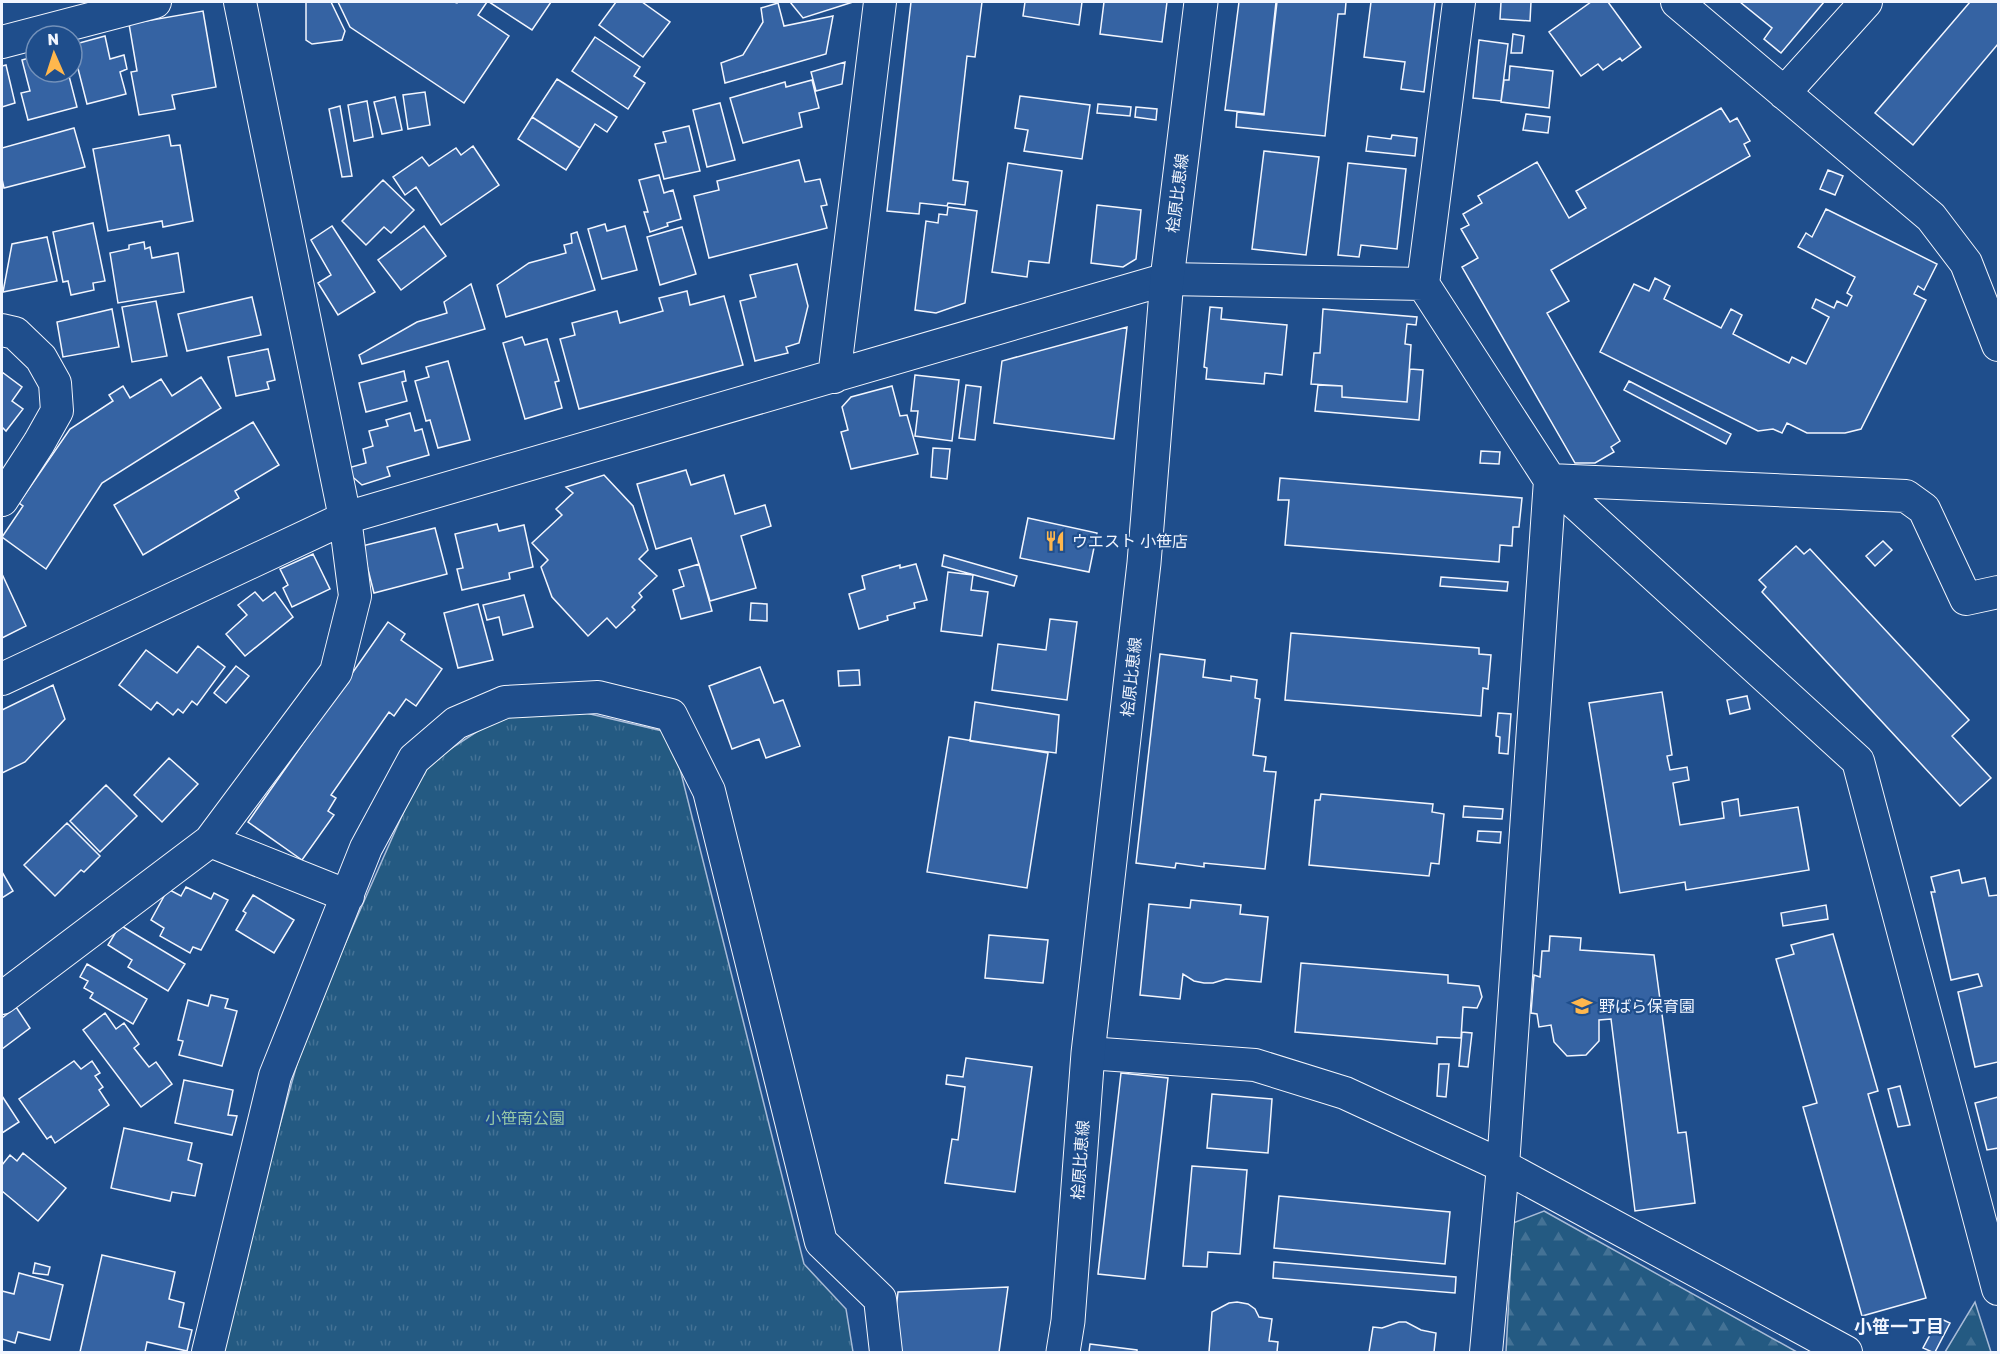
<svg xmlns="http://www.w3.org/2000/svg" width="2000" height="1354" viewBox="0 0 2000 1354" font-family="Rubik,'Noto Sans JP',sans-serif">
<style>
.forest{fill:url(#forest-firs);stroke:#a8bbd7;stroke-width:1.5}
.park{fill:url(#park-tufts);stroke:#a8bbd7;stroke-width:1.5}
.building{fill:#3563a3;stroke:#f2f6ff;stroke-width:1.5}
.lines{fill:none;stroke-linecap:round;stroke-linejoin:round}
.minor-casing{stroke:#f2f6ff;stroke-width:34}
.secondary-casing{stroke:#f2f6ff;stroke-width:35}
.minor{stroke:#1f4e8c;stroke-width:32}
.secondary{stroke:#1f4e8c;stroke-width:33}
.labels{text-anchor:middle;stroke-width:4.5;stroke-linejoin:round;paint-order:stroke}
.street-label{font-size:16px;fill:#f2f6ff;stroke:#1f4e8c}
.poi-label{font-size:16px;fill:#f2f6ff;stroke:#1f4e8c;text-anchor:start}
.park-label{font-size:16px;fill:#97c8a6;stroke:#1f4e8c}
.neighbourhood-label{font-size:18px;font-weight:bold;fill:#f2f6ff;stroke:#1f4e8c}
</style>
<defs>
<pattern id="forest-firs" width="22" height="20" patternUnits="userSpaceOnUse" patternTransform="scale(1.5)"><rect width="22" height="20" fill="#245a82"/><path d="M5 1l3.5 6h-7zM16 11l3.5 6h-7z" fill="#447295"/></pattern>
<pattern id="park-tufts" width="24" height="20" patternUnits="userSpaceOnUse" patternTransform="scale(1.5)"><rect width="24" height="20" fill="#245a82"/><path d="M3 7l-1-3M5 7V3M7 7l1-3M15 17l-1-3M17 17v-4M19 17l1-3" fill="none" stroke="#447295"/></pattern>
</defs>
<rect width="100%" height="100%" fill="#1f4e8c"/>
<!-- forest -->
<path class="forest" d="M1544 1211 1797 1352H1506L1513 1223Z
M1975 1302 1991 1352H1945Z"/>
<!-- park -->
<path class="park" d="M586 713 671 733 804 1264 846 1309 853 1352H216L306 1032 424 766 498 718Z"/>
<!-- building -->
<path class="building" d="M306 2H331L345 31 342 40 312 44 306 40Z
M338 2H454L457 3 458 2H487L478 15 509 36 464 103 350 27Z
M489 2H551L532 30Z
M616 2H642L670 22 643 57 599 25Z
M790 2H853L803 18Z
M911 2H982L975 57 967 56 953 180 968 182 965 205 948 203 947 206 920 203 919 214 887 211Z
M1025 2H1082L1079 25 1023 16Z
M1104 2H1167L1162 42 1100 34Z
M1239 2H1276L1264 114 1225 110Z
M1277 2H1346L1345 14H1338L1325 136 1236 127 1237 112 1264 115Z
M1371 2H1435L1424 92 1401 89 1405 62 1364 57Z
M1501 2H1531L1530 21 1500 19Z
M1591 2H1608L1641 47 1622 61 1620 58 1603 70 1598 64 1581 76 1549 32Z
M1740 2H1824L1781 53 1764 39 1772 28Z
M1970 2H1998V44L1913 145 1875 113Z
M778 3 784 26 833 16 826 54 725 83 721 63 743 55 763 22 761 8Z
M203 11 216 87 172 95 175 109 139 115 131 72 137 71 129 24Z
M1513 34 1524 36 1522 53H1511Z
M105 36 110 59 124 55 127 69 120 72 126 94 87 104 72 45Z
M595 37 640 67 634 76 645 83 628 109 572 71Z
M1479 40 1508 44 1501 101 1473 98Z
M36 56V72H68L77 107 28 120 21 93 30 91 22 60Z
M845 62 842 84 816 91 811 72Z
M6 65 15 103 2 107V66Z
M1510 66 1553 71 1549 108 1501 102 1504 80H1509Z
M557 79 617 117 607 132 595 124 580 148 532 117Z
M812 80 819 108 799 113 802 127 743 143 730 98 785 82 786 87Z
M425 92 430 125 408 129 403 95Z
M1020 96 1090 105 1082 159 1024 151 1028 130 1015 128Z
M395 97 402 130 382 134 374 102Z
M367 101 373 137 354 141 348 105Z
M720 103 735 160 707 167 693 110Z
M1098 104 1131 107 1130 116 1097 113Z
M340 106 352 176 342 177 329 109Z
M1136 107 1157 109 1156 120 1135 117Z
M1721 108 1730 122 1737 118 1750 141 1744 144 1750 156 1551 270 1569 301 1547 313 1620 441 1611 447 1614 452 1595 463H1575L1462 267 1478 258 1461 229 1469 225 1463 214 1482 203 1478 196 1537 162 1569 218 1586 208 1576 191Z
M1526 114 1550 117 1548 133 1523 130Z
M532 117 580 148 566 170 518 139Z
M689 126 700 171 664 179 655 144 666 142 663 132Z
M74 128 85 167 4 188 2 179V148Z
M169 135 171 146 180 145 193 221 163 227 162 221 108 231 93 149Z
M1392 135 1417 138 1415 156 1366 151 1368 136 1391 139Z
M473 146 499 185 441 225 416 187 405 195 393 177 422 157 429 166 456 148 461 155Z
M1264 151 1319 157 1306 255 1252 249Z
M799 160 805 182 820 179 827 205 821 206 827 228 709 258 694 196 719 190 717 181Z
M1008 163 1062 171 1049 263 1029 261 1027 277 992 272Z
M1348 163 1406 169 1397 249 1361 245 1359 257 1338 255Z
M1828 170 1843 176 1835 195 1820 189Z
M659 175 664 193 673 190 681 219 667 223 668 226 650 232 644 212H648L639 180Z
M383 180 414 210 391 233 384 227 366 245 342 221Z
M1097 205 1141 210 1136 259 1123 267 1091 263Z
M948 207 977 211 965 303 936 313 915 310 926 221 938 223 939 214 947 215Z
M1826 209 1937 264 1924 290 1918 286 1914 294 1926 300 1861 429 1845 433H1807L1787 423 1782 433 1773 429 1758 431 1600 352 1634 284 1649 291 1655 278 1670 286 1664 299 1721 328 1731 309 1742 315 1733 334 1789 363 1792 357 1806 364 1829 317 1812 308 1816 299 1834 308 1837 301 1847 306 1852 296 1847 293 1855 277 1798 247 1806 233 1812 237Z
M93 223 105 281 93 283 94 290 71 295 68 281 63 282 53 232Z
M605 224 607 231 625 226 637 270 602 279 588 229Z
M332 226 375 292 338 315 318 283 331 275 311 240Z
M424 226 446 256 401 290 378 260Z
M682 227 696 274 660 285 647 237Z
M577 232 595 290 506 317 497 285 529 263 566 253 564 245 572 243 571 234Z
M47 237 57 281 3 292 12 244Z
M144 242 145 249 150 247 152 258 178 253 184 292 118 303 110 253 129 249V245Z
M797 264 808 306 799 343 786 347 788 353 755 361 740 301 756 297 750 275Z
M471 284 485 329 362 364 359 355 417 322 447 313 444 302Z
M687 291 690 305 724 296 743 365 579 409 560 339 575 335 572 323 617 311 620 323 663 311 659 298Z
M252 297 261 335 187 351 178 314Z
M156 301 167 356 132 362 122 307Z
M1210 307 1222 308 1221 319 1287 325 1282 375 1265 373 1264 384 1206 379 1207 368 1204 367Z
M112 309 119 347 63 357 57 322Z
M1323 309 1417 317 1416 325 1407 324 1405 344 1411 345 1407 402 1342 397V386L1311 384 1314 353H1320Z
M1127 327 1114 439 994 423 1002 361Z
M522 337 525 345 547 339 559 381 555 382 562 408 525 419 503 343Z
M268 349 275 380 267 382 269 389 236 396 228 357Z
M448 361 470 440 438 448 430 420 426 421 415 381 429 377 426 367Z
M1410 369 1423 370 1419 420 1315 411 1318 385 1342 386V397L1407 402Z
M404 371 406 381 402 382 407 401 366 412 359 383Z
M2 372 22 387 12 401 23 409 6 431 2 427Z
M915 375 959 380 952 441 915 436 918 411H911Z
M201 377 221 408 102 483 46 569 2 537 23 506 19 503 70 429 113 401 109 395 123 386 130 398 161 379 172 396Z
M1629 381 1731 434 1726 444 1624 390Z
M966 385 981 387 975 440 959 438Z
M892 386 900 416 907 415 918 454 851 469 841 432 848 430 842 407 851 397Z
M410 413 415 431 422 429 429 455 387 467 390 476 362 485 348 473V468L366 463 363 449 373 446 369 431 388 426 386 420Z
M253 422 279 465 235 491 239 498 143 555 114 505Z
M933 448 950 449 947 479 931 477Z
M1481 451 1500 452 1499 464 1480 463Z
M686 470 691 485 724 475 735 514 765 505 771 526 741 536 756 588 710 601 691 538 656 549 637 484Z
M604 475 633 506 648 550 639 559 657 576 639 593 642 597 632 607 635 610 616 628 607 618 588 636 552 597 541 567 548 560 532 543 562 515 556 509 573 493 566 487Z
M1280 478 1522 498 1519 527H1513L1512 546 1500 545 1499 562 1285 545 1289 500H1278Z
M1028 518 1097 533 1089 572 1020 558Z
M497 524 499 531 524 525 533 567 509 573 510 579 462 590 457 569 463 568 455 534Z
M435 528 447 574 374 593 362 546Z
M1883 541 1892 550 1875 566 1866 556Z
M1796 546 1804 554 1810 549 1969 720 1952 736 1991 778 1960 806 1762 592 1766 587 1759 580Z
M313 554 330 589 292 607 283 588 288 585 280 569Z
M944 555 1017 576 1014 586 942 566Z
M699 564 712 611 681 619 673 590 684 586 679 570Z
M916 564 927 600 914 603 915 608 887 616 888 620 859 629 849 594 865 589 862 576 900 565V568Z
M948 572 973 575 971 590 988 592 982 636 941 631Z
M2 574 26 626 2 638Z
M1441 577 1508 582 1507 591 1440 586Z
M255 592 263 601 275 592 293 617 245 656 226 634 247 615 238 605Z
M524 595 533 627 503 635 499 617 487 620 483 605Z
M751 603 767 604V621L750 620Z
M478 604 493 660 458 668 444 613Z
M1050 619 1077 622 1067 700 992 690 998 644 1046 650Z
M388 622 405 634 401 640 442 669 416 706 406 699 394 716 389 712 331 795 336 798 328 811 334 815 302 860 248 822Z
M1291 633 1479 648V654L1491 655 1488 689 1483 688 1481 716 1285 700Z
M198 646 225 667 197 705 192 701 183 713 178 709 173 715 157 702 151 710 119 685 146 650 177 673Z
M1160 654 1205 660 1203 677 1231 681V676L1257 680 1255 698 1260 699 1253 755 1266 757 1264 771 1276 772 1265 869 1204 863V867L1176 863 1175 868 1136 863Z
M236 666 249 676 226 703 214 693Z
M760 667 774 703 783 700 800 746 766 758 759 739 732 749 709 686Z
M859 670 860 685 839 686 838 671Z
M53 685 65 719 25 762 2 773V710Z
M1662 692 1672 755 1667 756 1670 770 1687 767 1689 780 1673 783 1680 825 1724 818 1722 802 1738 799 1740 816 1798 807 1809 870 1686 890 1685 882 1620 893 1589 703Z
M1747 696 1750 709 1730 714 1727 700Z
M975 702 1059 715 1056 753 970 741Z
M1498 713 1511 714 1508 754 1499 753 1500 737 1496 736Z
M949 737 1048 753 1027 888 927 872Z
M169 758 198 784 162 822 134 795Z
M106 785 137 816 100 852 70 821Z
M1321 794 1433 804 1432 812 1444 814 1439 864 1431 863 1429 876 1309 865 1315 800H1320Z
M1464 806 1503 809 1502 819 1463 817Z
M67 823 100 856 84 872 81 870 55 896 24 865Z
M1478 831 1501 832 1500 843 1477 841Z
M1959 870 1962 883 1985 878 1989 896 1998 895V1062L1975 1067 1958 992 1982 986 1978 974 1951 980 1931 892H1935L1931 877Z
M2 872 13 891 2 898Z
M186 887 211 899 214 893 228 900 201 950 193 947 190 953 160 936 164 928 151 920 168 889 181 896Z
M253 895 294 920 274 953 236 930 246 913 243 911Z
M1191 900 1241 905 1240 914 1268 917 1261 982 1226 979 1213 983H1204L1194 981 1183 974 1180 999 1140 995 1149 904 1190 908Z
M1826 905 1828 919 1783 926 1781 913Z
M120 925 185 964 168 991 128 967 132 960 108 945Z
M1833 934 1878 1091 1868 1094 1926 1298 1862 1316 1803 1107 1817 1103 1776 959 1794 954 1791 945Z
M989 935 1048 940 1043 983 985 978Z
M1550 936 1581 938 1580 950 1654 955 1678 1133 1686 1132 1695 1203 1635 1211 1611 1019 1599 1020V1041L1586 1055 1567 1056 1554 1042 1551 1025 1539 1027 1537 1014 1531 1013 1534 975 1540 977 1542 951H1549Z
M1301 963 1448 975V983L1479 986 1482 997 1477 1008 1463 1007 1461 1038 1437 1037V1044L1295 1032Z
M87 964 147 999 133 1024 90 998 93 993 84 988 88 981 80 977Z
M211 995 228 999 225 1008 237 1011 222 1066 179 1055 183 1041 178 1040 188 1000 208 1006Z
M16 1007 30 1028 2 1049V1018Z
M105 1013 116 1029 124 1023 139 1044 134 1048 149 1067 156 1062 172 1084 141 1107 83 1030Z
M1462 1032 1472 1033 1468 1067 1459 1066Z
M966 1058 1032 1067 1015 1192 945 1183 952 1139 958 1140 965 1087 946 1084 947 1075 963 1077Z
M74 1061 81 1069 92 1061 100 1073 95 1076 103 1087 99 1090 109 1105 55 1143 51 1136 47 1139 19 1099Z
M1439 1064H1449L1446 1097 1437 1096Z
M1121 1073 1168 1078 1145 1279 1098 1274Z
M184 1080 233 1090 228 1115 237 1116 232 1135 175 1123Z
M1900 1086 1910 1125 1898 1127 1888 1089Z
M1212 1094 1272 1099 1268 1153 1207 1148Z
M2 1096 19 1122 2 1133Z
M1998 1097V1148L1987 1150 1975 1103Z
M124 1128 192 1143 188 1160 202 1164 195 1196 172 1192 170 1201 111 1188Z
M23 1153 66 1188 38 1221 2 1191V1165L10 1155 17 1161Z
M1192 1166 1247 1170 1240 1254 1208 1252 1207 1267 1183 1266Z
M1279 1196 1450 1212 1445 1264 1274 1248Z
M102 1255 175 1272 169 1299 184 1303 179 1327 192 1330 187 1351 147 1342 145 1352H80Z
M1274 1262 1456 1277 1455 1293 1273 1278Z
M35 1263 50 1267 48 1275 33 1273Z
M19 1273 63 1285 50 1340 18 1332 15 1343 2 1339V1291L14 1294Z
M1008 1287 999 1352H898L894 1328 898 1292Z
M1237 1302 1248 1304 1255 1309 1259 1317 1272 1319 1269 1341 1278 1342 1277 1352H1209L1212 1312 1229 1303Z
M1939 1318 1950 1323 1935 1352H1932L1923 1348Z
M1399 1322H1406L1421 1330 1436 1333 1434 1352H1369L1373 1327 1382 1328Z
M1090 1344 1137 1350V1352H1089Z"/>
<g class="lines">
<!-- minor casing -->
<g class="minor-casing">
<path id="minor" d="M1459 2 1423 284 1550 480 1503 1166 1486 1352
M1677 2 1931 217 1966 263 1998 345
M2 42 155 2
M1784 93 1866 2
M2 330 15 333 41 358 55 383 57 411 39 443 2 500
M834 377 880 2
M1550 480 1858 761 1998 1289
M1550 480 1906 496 1924 509 1966 599 1998 592
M2 679 345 518 1167 279 1423 284
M210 841 348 896
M2 998 210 841 336 672 355 596 345 518 240 2
M1088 1053 1255 1065 1345 1093 1503 1166 1846 1352
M208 1352 275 1076 366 848 414 759 456 723 505 702 598 697 671 715 709 791 821 1242 880 1299 886 1352"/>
</g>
<!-- secondary casing -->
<g class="secondary-casing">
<path id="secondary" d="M1063 1352 1068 1321 1088 1053 1144 563 1167 279 1201 2"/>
</g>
<!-- minor -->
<use href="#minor" class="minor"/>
<!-- secondary -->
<use href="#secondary" class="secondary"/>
</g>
<!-- icons -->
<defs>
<g id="restaurant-bare" transform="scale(1.62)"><path d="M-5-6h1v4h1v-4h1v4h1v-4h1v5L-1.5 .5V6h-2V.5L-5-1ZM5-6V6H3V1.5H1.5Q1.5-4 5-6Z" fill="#ffb74d" stroke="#1f4e8c" stroke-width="2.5" paint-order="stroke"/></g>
<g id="school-bare" transform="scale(1.62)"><path d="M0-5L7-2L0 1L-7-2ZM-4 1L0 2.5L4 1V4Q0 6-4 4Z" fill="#ffb74d" stroke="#1f4e8c" stroke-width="2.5" paint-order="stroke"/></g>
</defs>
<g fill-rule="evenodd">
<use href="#restaurant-bare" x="1055" y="541"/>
<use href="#school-bare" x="1582" y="1006"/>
</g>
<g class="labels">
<!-- street labels -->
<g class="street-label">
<text transform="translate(1177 193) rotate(-83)" y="6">桧原比恵線</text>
<text transform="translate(1131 677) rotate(-84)" y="6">桧原比恵線</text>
<text transform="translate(1080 1160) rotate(-86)" y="6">桧原比恵線</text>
</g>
<!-- poi labels -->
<g class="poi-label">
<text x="1072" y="547">ウエスト 小笹店</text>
<text x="1599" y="1012">野ばら保育園</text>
</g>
<!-- park labels -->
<g class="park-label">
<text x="525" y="1124">小笹南公園</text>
</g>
<!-- neighbourhood labels -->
<g class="neighbourhood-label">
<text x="1899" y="1333">小笹一丁目</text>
</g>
</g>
<!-- border -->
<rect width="2000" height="1354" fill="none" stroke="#f2f6ff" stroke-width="6"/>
<!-- north arrow -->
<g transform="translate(54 54) rotate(357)"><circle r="28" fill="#1f4e8c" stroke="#7391ba" stroke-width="1.5"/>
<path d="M0-4.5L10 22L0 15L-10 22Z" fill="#ffb74d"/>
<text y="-9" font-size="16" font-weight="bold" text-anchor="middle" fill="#f2f6ff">N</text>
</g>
</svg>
